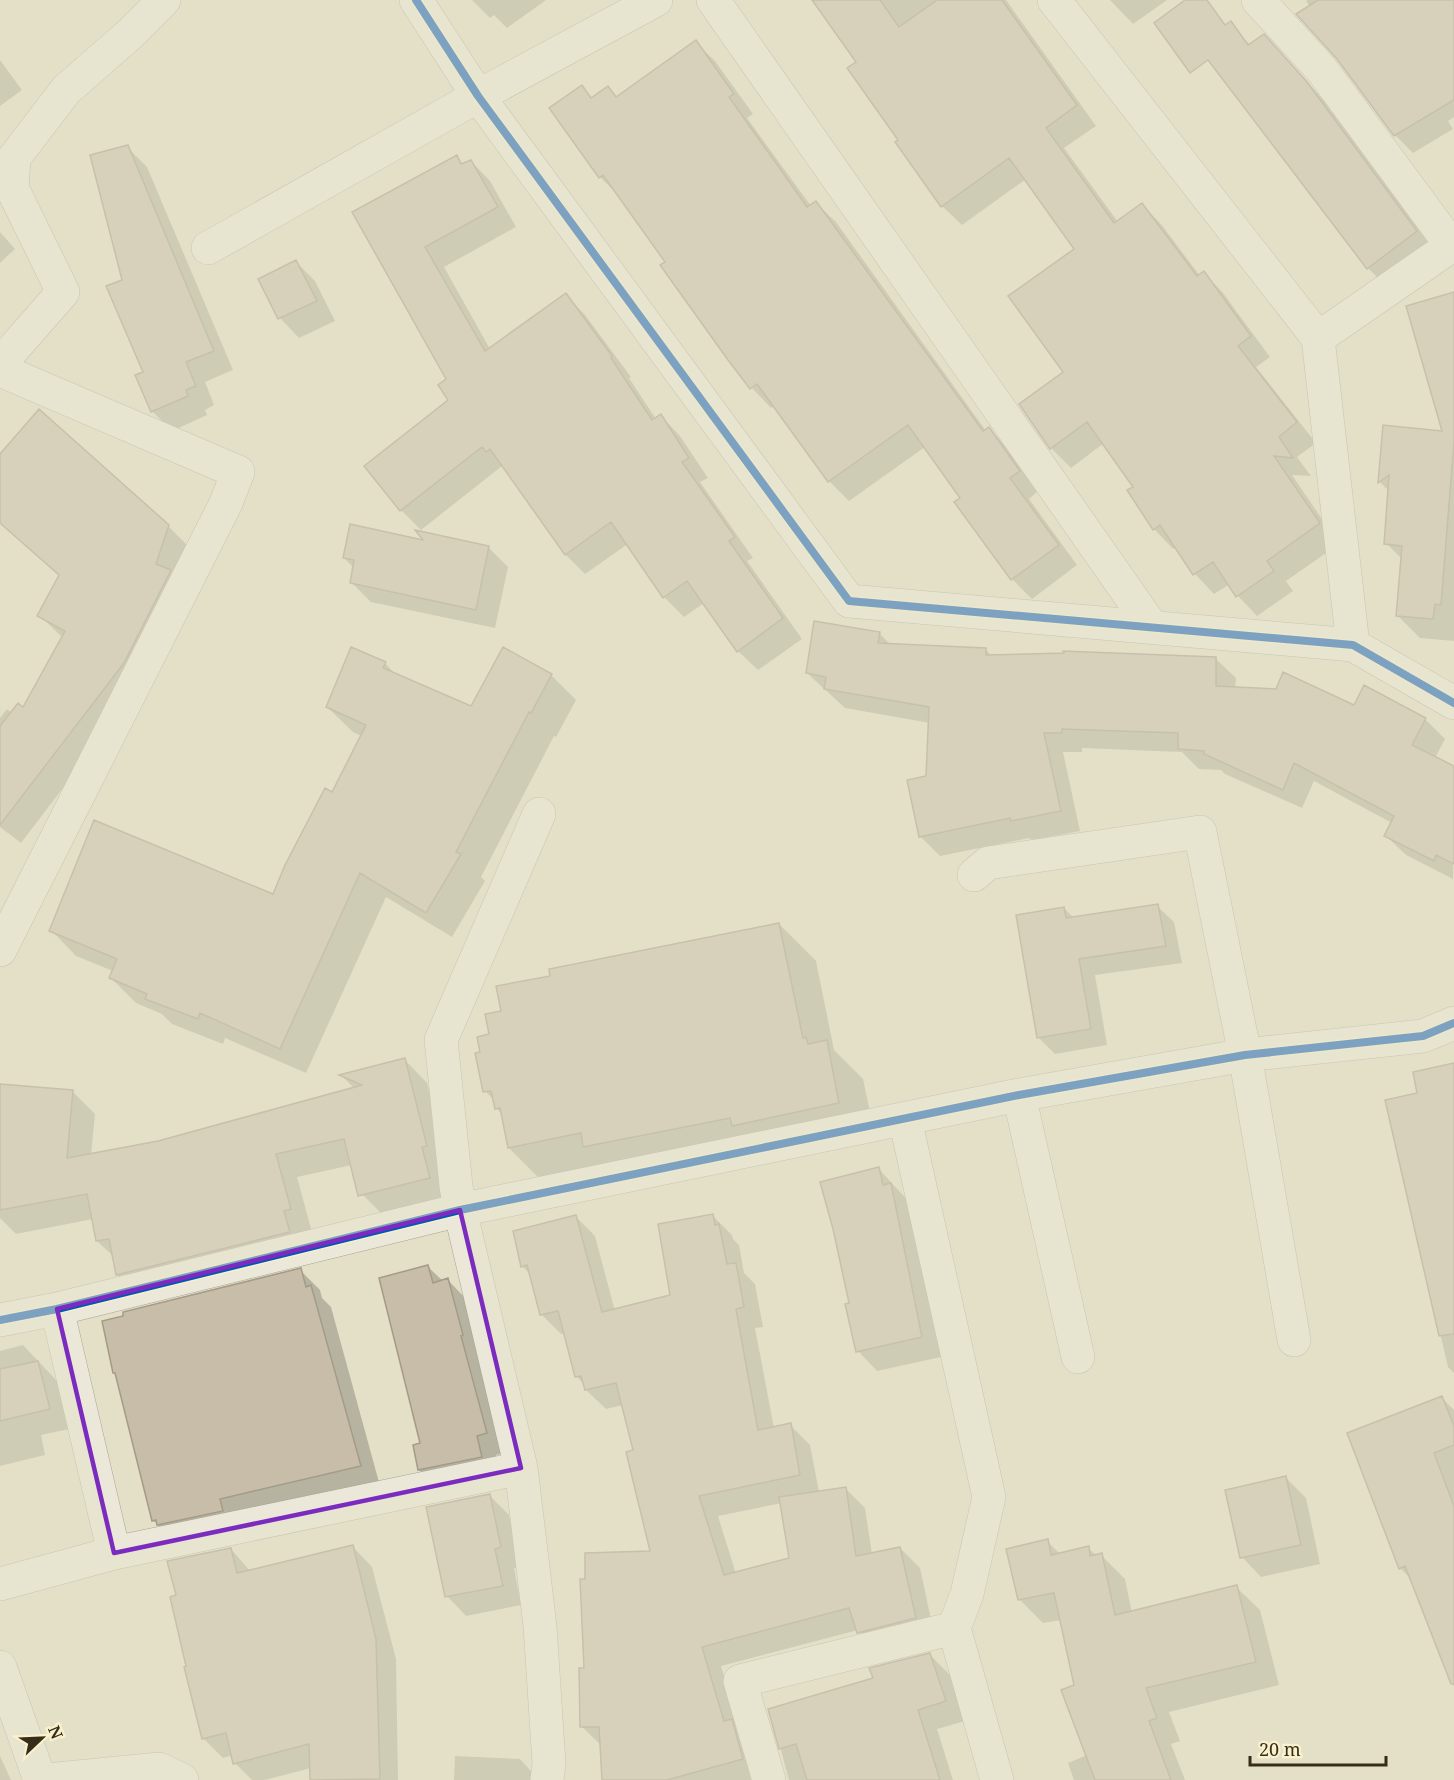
<svg xmlns="http://www.w3.org/2000/svg" width="1454" height="1780" viewBox="0 0 1454 1780" font-family="'Noto Serif',serif">
<style>
.shadow{fill:#0003;fill-rule:evenodd}
.building{fill:#c8bda8;stroke:#a49b88;stroke-width:1.5}
.lines{fill:none;stroke-linecap:round;stroke-linejoin:round}
.minor-casing{stroke:#a9a392;stroke-width:34}
.minor{stroke:#ebe8da;stroke-width:33}
.cycleway-casing{stroke:#f8f1cb;stroke-width:11}
.cycleway{stroke:#0057b8;stroke-width:8}
.marked{fill:none;stroke:#7b2cbf;stroke-width:4.5;stroke-linejoin:round}
</style>
<rect width="100%" height="100%" fill="#e4e0c8"/>
<!-- shadow -->
<path class="shadow" d="M472 0H546L507 28 494 15 490 18Z
M814 0H1006L1096 126 1064 148 1118 222 1142 205 1161 224 1200 276 1204 273 1223 293 1270 357 1256 367 1316 443 1297 457 1311 476 1292 475 1339 544 1286 581 1293 591 1257 616 1238 596 1230 584 1214 594 1195 574 1176 547 1173 549 1154 529 1135 487 1104 443 1071 468 1051 448 1065 372 1076 249 1026 179 962 225 942 206 900 140 858 62Z
M1110 0H1167L1133 24Z
M1308 0H1454V117L1448 121 1453 129 1413 153 1395 135 1306 1Z
M1236 30 1250 45 1284 56 1327 104 1436 251 1388 288 1368 268Z
M695 42 715 61 753 114 747 118 811 206 816 203 836 222 986 431 989 429 1008 448 1038 491 1029 499 1077 565 1032 599 1012 579 962 498 925 447 849 501 829 481 774 406 771 408 752 388 729 359 667 262 619 196 600 177 582 87 593 99 608 88 617 98Z
M0 60 22 90 0 106Z
M127 147 147 167 233 370 205 382 214 405 205 410 207 415 172 431 152 411 124 280Z
M457 157 464 165 471 161 490 181 516 227 444 267 490 349 566 295 585 315 631 377 629 378 656 419 661 416 680 436 708 478 700 482 753 558 747 561 802 639 758 670 738 651 704 603 684 617 664 597 628 544 585 574 566 555 502 466 421 530 401 510 450 400 448 380 354 213Z
M0 232 15 249 0 263Z
M296 262 315 281 335 321 299 338 280 318Z
M1454 293V641L1420 638 1397 615 1402 559 1386 543 1389 491 1380 482 1384 427 1451 433Z
M0 454 168 526 188 546 143 683 21 843 0 827V718L7 709 12 713 24 709 63 638 39 615 60 576 0 522Z
M427 543 488 547 508 567 495 628 371 602 351 582 354 568 344 558Z
M879 633 891 645 986 650 992 656 1216 659 1236 678 1235 689 1425 719 1445 739 1435 758 1454 768 1453 879 1406 855 1386 836 1392 823 1314 781 1302 808 1225 774 1221 770 1199 769 1182 752 1082 748V752H1063L1080 831 1032 840 1029 838 940 856 920 836 927 777 930 723 845 708 807 673Z
M385 663 397 676 472 708 551 675 576 700 556 737 554 736 481 877 485 881 452 937 386 897 306 1073 225 1038 223 1044 172 1024 162 1014 136 1003 111 978 113 971 76 956 51 930 274 896 333 794 361 736 353 732 327 707Z
M1157 906 1174 922 1182 963 1095 975 1107 1045 1055 1054 1038 1037 1064 908 1074 918Z
M779 924 816 961 834 1050 863 1079 876 1140 546 1185 509 1148 503 1115 496 1108 495 1101 485 1091 482 1053 503 1012 551 978Z
M405 1060 427 1083 449 1168 452 1200 382 1214 359 1191 352 1165 297 1177 312 1232 140 1297 117 1275 114 1257 97 1241 93 1219 16 1234 0 1218V1085L72 1091 95 1114 91 1155 159 1142 355 1089 342 1076Z
M1454 1070V1373L1448 1367 1386 1101 1419 1094Z
M878 1168 911 1204 941 1357 877 1371 858 1351Z
M712 1215 732 1235 733 1239 739 1245 744 1273 755 1284 763 1327 755 1328 774 1428 790 1425 810 1445 819 1492 845 1488 865 1508 872 1554 900 1548 920 1568 935 1638 879 1652 858 1630 721 1666 755 1780 750 1775 751 1780H603L602 1746 582 1727 586 1670 587 1580 652 1553 635 1451 623 1405 606 1409 586 1390 585 1385 576 1376 565 1333 561 1334 541 1314 531 1275 522 1266 575 1216 595 1236 615 1311 672 1296ZM782 1503 791 1559 736 1574 718 1516Z
M428 1267 443 1281 448 1280 467 1300 505 1453 496 1455 501 1476 439 1489 419 1470Z
M300 1270 320 1290 322 1298 331 1307 380 1486 173 1540 153 1520 118 1376 114 1373Z
M23 1345 58 1382 69 1429 41 1435 45 1455 0 1466V1351Z
M1442 1398 1454 1410V1687L1412 1580 1400 1568Z
M1286 1478 1306 1498 1320 1564 1261 1577 1242 1557Z
M489 1495 509 1515 520 1567 514 1568 521 1605 466 1616 447 1596Z
M1047 1541 1060 1554 1088 1548 1097 1556 1101 1555 1125 1579 1132 1613 1236 1587 1260 1610 1279 1685 1169 1712 1180 1741 1171 1744 1185 1780H1074L1068 1763 1087 1755 1076 1686 1061 1620 1043 1623 1020 1600 1008 1550Z
M353 1547 372 1567 396 1659 398 1780H311V1768L265 1780H252L235 1763 233 1755 223 1758 203 1738 188 1668 178 1596 231 1549 251 1572Z
M930 1655 950 1675 965 1721 937 1729 953 1780H789L770 1710 874 1680Z
M0 1756 11 1780H0Z
M455 1756 520 1759 539 1780H454Z"/>
<!-- building -->
<path class="building" d="M812 0H880L899 27 937 0H1002L1077 105 1046 128 1114 223 1142 203 1197 276 1204 271 1251 336 1238 346 1297 422 1279 437 1293 458 1274 456 1320 523 1267 561 1274 571 1236 597 1213 562 1193 575 1160 525 1153 530 1127 490 1133 487 1087 422 1050 449 1019 404 1063 372 1008 296 1074 249 1009 158 941 207 895 142 898 140 847 68 856 62Z
M1185 0H1207L1225 25 1231 21 1248 45 1264 34 1307 82 1417 231 1367 269 1208 60 1190 73 1154 23Z
M1318 0H1454V100L1394 136 1337 59 1296 14Z
M696 40 734 94 729 97 807 207 816 201 983 431 989 427 1020 471 1010 478 1059 545 1011 580 954 502 960 498 908 425 828 482 757 384 750 389 728 360 660 265 665 262 603 175 599 178 549 108 582 85 591 98 608 86 616 97Z
M128 145 214 351 186 362 196 386 186 390 188 396 151 412 135 375 143 372 106 286 122 280 90 155Z
M457 155 461 164 471 160 498 207 425 247 485 351 566 293 612 356 611 358 652 420 661 414 689 458 682 462 735 537 729 541 783 618 737 652 687 581 663 598 611 522 565 555 490 449 486 452 482 447 400 511 364 466 448 400 438 385 446 379 352 212Z
M296 260 317 301 278 319 258 279Z
M1454 292V442L1441 605 1435 604 1433 619 1396 616 1402 546 1384 544 1389 475 1378 483 1383 425 1442 431 1406 306Z
M39 409 169 525 156 564 171 570 124 663 0 825V726L18 703 23 707 65 631 37 616 59 575 0 523V454Z
M350 524 423 540 415 530 489 546 476 610 350 583 354 560 343 558Z
M814 621 880 632 878 643 986 648V655L1064 653 1063 651 1216 657V686L1276 689 1283 672 1354 705 1364 685 1426 718 1412 745 1454 766V864L1436 855 1434 861 1384 836 1394 816 1294 763 1283 790 1204 754V751L1178 749V733L1062 729V733H1044L1061 811 1011 821 1010 818 919 837 907 780 926 776 929 707 824 689 826 677 806 673Z
M351 647 386 662 383 668 471 706 503 647 552 674 531 713 529 712 456 852 461 854 426 913 360 873 280 1049 200 1013 198 1019 145 999 147 994 109 978 117 959 49 931 94 820 273 894 285 865 325 788 332 792 366 725 326 707Z
M1158 904 1166 946 1079 959 1091 1029 1037 1038 1016 915 1064 907 1066 918Z
M779 923 803 1038 806 1037 808 1044 827 1040 839 1103 732 1126 730 1118 583 1147 581 1133 508 1148 500 1108 495 1109 491 1091 483 1092 475 1053 480 1052 477 1037 489 1034 485 1014 501 1011 496 986 550 976 549 969Z
M405 1058 427 1146 422 1147 430 1178 358 1196 344 1139 276 1154 291 1209 284 1211 290 1232 116 1275 109 1239 96 1241 87 1194 0 1210V1084L73 1090 67 1158 158 1141 362 1085 339 1075Z
M1454 1063V1334L1439 1336 1385 1100 1417 1093 1413 1072Z
M879 1167 883 1185 891 1183 922 1337 856 1352 845 1304 849 1303 833 1229 820 1182Z
M713 1214 715 1225 719 1224 727 1264 736 1263 744 1307 736 1309 758 1430 791 1423 800 1475 699 1496 724 1575 789 1558 779 1497 846 1487 856 1556 900 1547 916 1618 857 1633 849 1608 702 1647 724 1721 732 1719 743 1759 667 1780H602L599 1727H580L579 1668H584L580 1579H585V1553L650 1551 626 1452 633 1450 616 1383 585 1390 581 1376 575 1377 558 1311 540 1315 527 1265 521 1267 513 1231 576 1215 602 1312 670 1295 658 1224Z
M428 1265 433 1283 448 1278 463 1335 461 1336 487 1433 477 1436 482 1457 418 1470 413 1445 420 1443 379 1278Z
M301 1268 306 1287 311 1285 361 1466 220 1499 223 1511 157 1525 156 1520 152 1521 115 1373H113L102 1321 123 1316V1312Z
M38 1361 50 1409 0 1421V1369Z
M1442 1396 1454 1426V1445L1434 1453 1454 1506V1684H1451L1405 1566 1399 1569 1347 1433Z
M1286 1476 1301 1545 1240 1558 1225 1490Z
M490 1494 501 1547 495 1549 503 1586 445 1597 426 1507Z
M1048 1539 1051 1555 1089 1546 1090 1556 1102 1553 1115 1615 1237 1585 1256 1662 1146 1688 1157 1718 1149 1721 1171 1780H1095L1061 1690 1074 1685 1054 1593 1018 1600 1006 1549Z
M353 1545 376 1639 380 1779 310 1780 309 1744 233 1764 226 1733 202 1739 184 1667 186 1666 170 1597 176 1595 167 1561 231 1548 237 1573Z
M930 1653 946 1701 918 1710 940 1780H807L796 1744 779 1749 768 1709 873 1678 869 1668Z"/>
<g class="lines">
<!-- minor casing -->
<g class="minor-casing">
<path id="minor" d="M416 0 478 96 849 601 1353 645 1454 703
M713 0 1152 627
M1054 0 1318 338 1353 645
M1258 0 1322 70 1451 245
M208 248 478 96 656 0
M1318 338 1454 244
M0 364 63 292 12 188 14 158 66 90 131 33 164 0
M0 370 238 472 226 503 0 950
M539 814 441 1040 456 1186 460 1210 521 1468 540 1626 549 1764 547 1780
M974 875 988 863 1200 832 1245 1055 1294 1340
M1019 1095 1078 1357
M905 1119 989 1497 967 1594 954 1628 997 1780
M57 1309 114 1553
M0 1320 57 1309 460 1210 1019 1095 1245 1055 1423 1036 1454 1023
M0 1584 114 1553 521 1468
M0 1667 40 1780
M47 1780 159 1769 182 1780
M769 1780 740 1681 954 1628"/>
</g>
<!-- minor -->
<use href="#minor" class="minor"/>
<!-- cycleway casing -->
<g class="cycleway-casing">
<path id="cycleway" d="M416 0 478 96 849 601 1353 645 1454 703
M0 1320 57 1309 460 1210 1019 1095 1245 1055 1423 1036 1454 1023"/>
</g>
<!-- cycleway -->
<use href="#cycleway" class="cycleway"/>
</g>
<!-- marked area -->
<path d="M0 0H1454V1780H0ZM460 1210 521 1468 114 1553 57 1309Z" fill="#e4e0c8" fill-opacity=".55" fill-rule="evenodd"/>
<path class="marked" d="M460 1210 521 1468 114 1553 57 1309Z"/>
<!-- north arrow -->
<g transform="translate(42 1738) rotate(67)" stroke="#f8f1cb" stroke-width="4.5" paint-order="stroke">
<path d="M0-4.5L10 22L0 15L-10 22Z" fill="#372c1a"/>
<text y="-9" font-size="16" font-weight="bold" text-anchor="middle" fill="#372c1a">N</text>
</g>
<!-- scale -->
<path d="M1250 1756v9h136v-9" fill="none" stroke="#372c1a" stroke-width="3"/>
<text x="1259" y="1756" font-size="18" fill="#372c1a" stroke="#f8f1cb" stroke-width="4.5" paint-order="stroke">20 m</text>
</svg>
